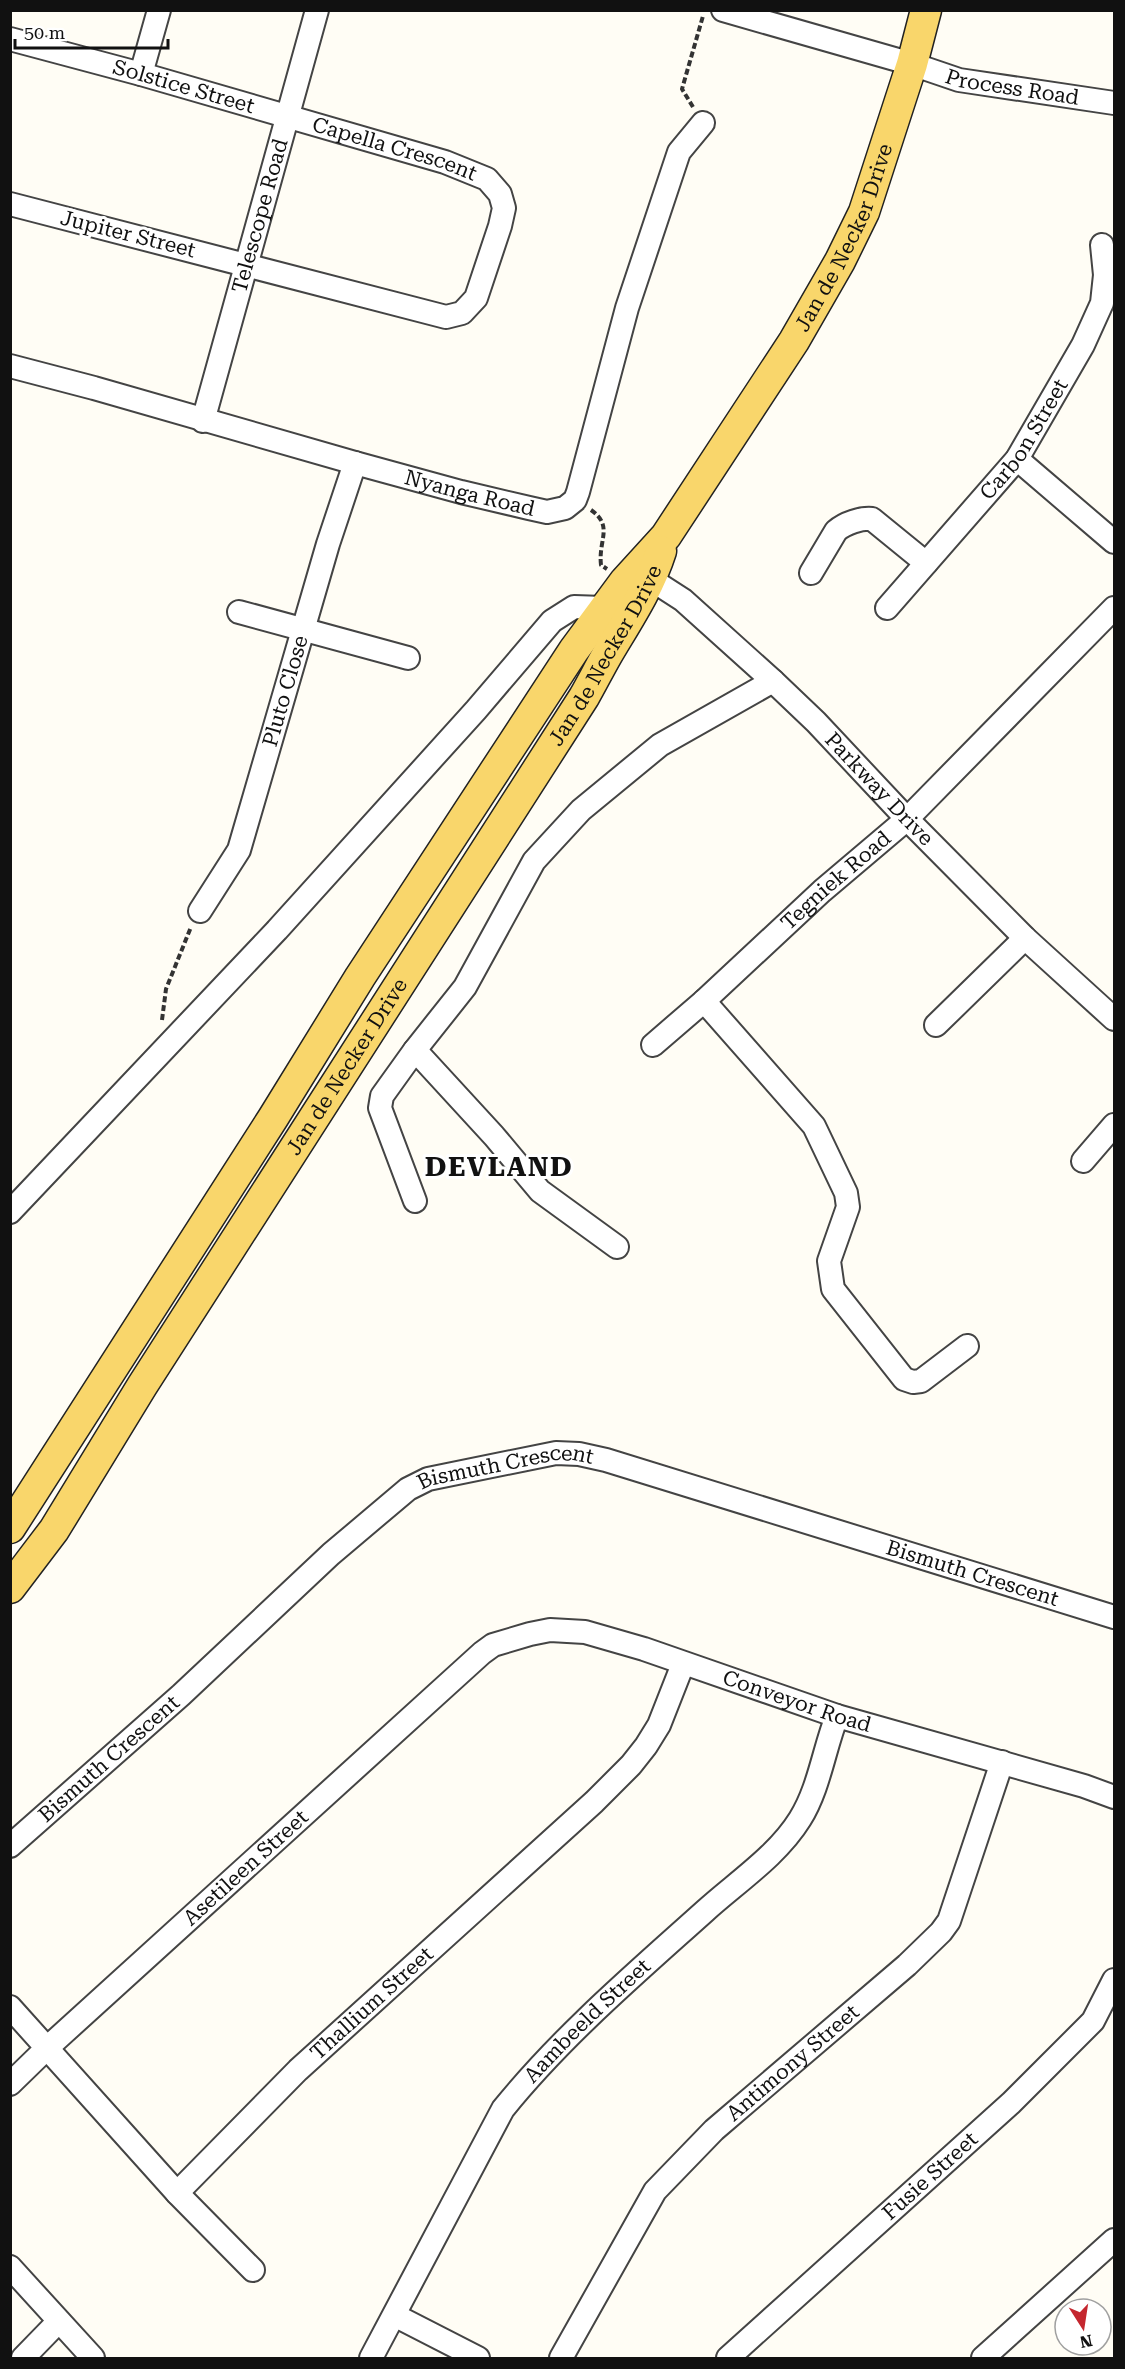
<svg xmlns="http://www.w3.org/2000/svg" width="1125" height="2369" viewBox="0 0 1125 2369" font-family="'Roboto Serif',serif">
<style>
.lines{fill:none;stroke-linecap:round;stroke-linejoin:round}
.minor-casing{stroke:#444;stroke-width:26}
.major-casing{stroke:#222;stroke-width:33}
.path{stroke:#333;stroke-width:4;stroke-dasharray:6 3;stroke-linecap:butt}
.minor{stroke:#fff;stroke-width:22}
.major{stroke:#f9d66b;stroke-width:30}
.labels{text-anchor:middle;stroke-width:6;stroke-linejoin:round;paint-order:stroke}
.street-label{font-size:21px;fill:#111;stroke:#fff}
.district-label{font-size:27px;font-weight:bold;letter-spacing:1.5px;fill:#111;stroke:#fff}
</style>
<rect width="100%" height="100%" fill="#fffdf5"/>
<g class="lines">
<!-- minor casing -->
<g class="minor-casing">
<g id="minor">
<path id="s1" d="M723 10 912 64 959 80 1114 103"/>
<path id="s2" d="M10 39 141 74 445 162 487 179 500 194 504 208 500 226 476 298 462 313 446 317 10 204"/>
<path d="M141 74 159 10"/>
<path id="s3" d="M10 366 94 388 355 463 461 492 529 508 547 512 565 508 575 500 578 492 627 308 679 152 703 123"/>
<path id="s4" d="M203 421 317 10"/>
<path d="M1017 459 1114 542"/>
<path id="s5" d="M638 571 683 600 773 681 816 722 907 819 1025 938 1114 1019"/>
<path d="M811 573 836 531C845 523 861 518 872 519L926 563"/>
<path id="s6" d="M887 608 1017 459 1083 345 1102 303 1105 275 1102 245"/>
<path d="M239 612 408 658"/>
<path id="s7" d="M200 911 239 850 328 544 355 463"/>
<path d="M704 1001 814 1126 846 1193 848 1207 829 1261 833 1289 904 1379 913 1382 921 1381 967 1346"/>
<path d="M936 1025 1025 938"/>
<path id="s8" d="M653 1045 704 1001 822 891 907 819 1114 608"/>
<path d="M415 1050 494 1136 540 1191 617 1247"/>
<path d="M1083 1161 1114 1125"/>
<path d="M415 1201 380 1108 382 1096 415 1050 465 987 534 861 581 810 660 745 773 681"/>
<path d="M10 1212 277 930 476 710 552 621 574 607 604 608"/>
<path id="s9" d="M10 1846 181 1695 331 1554 408 1489 428 1479 556 1453 579 1454 606 1460 1114 1617"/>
<path d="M10 2007 177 2193 253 2270"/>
<path id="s10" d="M10 2084 47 2048 482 1653 493 1645 530 1634 550 1630 585 1632 644 1649 837 1716 1084 1786 1114 1797"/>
<path id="s11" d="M177 2193 298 2070 594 1802 631 1765 646 1746 659 1725 683 1664"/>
<path d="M10 2267 93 2358"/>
<path d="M396 2316 478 2358"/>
<path d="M23 2358 58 2322"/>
<path id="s12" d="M371 2358 503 2109C562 2036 636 1973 705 1911 737 1882 777 1856 800 1819 819 1789 824 1749 837 1716"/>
<path id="s13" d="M561 2358 655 2191 714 2130 907 1965 941 1932 949 1921 1002 1762"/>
<path id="s14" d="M728 2358 1011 2103 1093 2021 1114 1980"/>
<path d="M983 2358 1114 2240"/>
</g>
</g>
<!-- major casing -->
<g class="major-casing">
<g id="major">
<path id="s15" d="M10 1528 273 1118 360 977 574 650 625 581 666 536 794 341 840 261 864 212 912 64 926 10"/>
<path id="s16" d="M10 1588 54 1530 142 1386 584 697C592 683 599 669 607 655 627 621 649 589 661 551"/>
</g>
</g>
<!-- path -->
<path class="path" d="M693 107 682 89 703 16
M591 510C614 526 598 540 601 565L607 569
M162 1020 166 989 191 927"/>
<!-- minor -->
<use href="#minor" class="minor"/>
<!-- major -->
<use href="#major" class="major"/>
</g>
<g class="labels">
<!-- street labels -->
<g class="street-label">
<text dy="7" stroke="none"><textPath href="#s1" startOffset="300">Process Road</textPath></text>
<text dy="7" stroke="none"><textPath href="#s2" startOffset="180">Solstice Street</textPath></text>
<text dy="7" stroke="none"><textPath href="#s2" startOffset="400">Capella Crescent</textPath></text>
<text dy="7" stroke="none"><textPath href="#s4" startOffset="213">Telescope Road</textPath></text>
<text transform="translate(128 234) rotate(14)" y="7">Jupiter Street</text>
<text dy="7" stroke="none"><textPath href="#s15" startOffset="1539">Jan de Necker Drive</textPath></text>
<text dy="7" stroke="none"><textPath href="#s6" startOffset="218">Carbon Street</textPath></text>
<text dy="7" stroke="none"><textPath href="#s3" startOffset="477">Nyanga Road</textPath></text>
<text dy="7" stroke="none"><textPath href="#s16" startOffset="1107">Jan de Necker Drive</textPath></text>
<text dy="7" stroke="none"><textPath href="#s7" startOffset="238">Pluto Close</textPath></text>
<text dy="7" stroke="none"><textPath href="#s5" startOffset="326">Parkway Drive</textPath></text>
<text dy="7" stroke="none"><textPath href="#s8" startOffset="246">Tegniek Road</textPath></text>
<text dy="7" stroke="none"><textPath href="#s16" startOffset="621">Jan de Necker Drive</textPath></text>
<text dy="7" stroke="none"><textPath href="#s9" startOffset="636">Bismuth Crescent</textPath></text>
<text dy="7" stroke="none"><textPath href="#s9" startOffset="1122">Bismuth Crescent</textPath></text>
<text dy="7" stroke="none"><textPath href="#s10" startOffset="970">Conveyor Road</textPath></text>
<text dy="7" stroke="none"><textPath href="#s9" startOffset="132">Bismuth Crescent</textPath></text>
<text dy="7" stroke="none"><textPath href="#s10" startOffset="320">Asetileen Street</textPath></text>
<text dy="7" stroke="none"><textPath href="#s11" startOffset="272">Thallium Street</textPath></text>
<text dy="7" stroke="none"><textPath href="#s12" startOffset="404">Aambeeld Street</textPath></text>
<text dy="7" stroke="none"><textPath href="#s13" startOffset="380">Antimony Street</textPath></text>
<text dy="7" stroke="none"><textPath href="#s14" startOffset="272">Fusie Street</textPath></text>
</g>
<!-- district labels -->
<g class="district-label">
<text x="499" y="1176">DEVLAND</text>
</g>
</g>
<!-- border -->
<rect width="1125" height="2369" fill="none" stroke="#111111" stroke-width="24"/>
<!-- north arrow -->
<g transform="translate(1083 2327) rotate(168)"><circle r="28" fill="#ffffff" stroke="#a0a0a0" stroke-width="1.5"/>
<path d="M0-4.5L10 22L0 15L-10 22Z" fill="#c4262e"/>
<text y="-9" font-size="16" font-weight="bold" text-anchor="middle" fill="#111111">N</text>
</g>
<!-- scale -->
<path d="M15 39v9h153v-9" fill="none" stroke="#111111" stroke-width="3"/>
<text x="24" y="39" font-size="18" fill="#111111" stroke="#ffffff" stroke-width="4.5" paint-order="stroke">50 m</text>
</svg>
